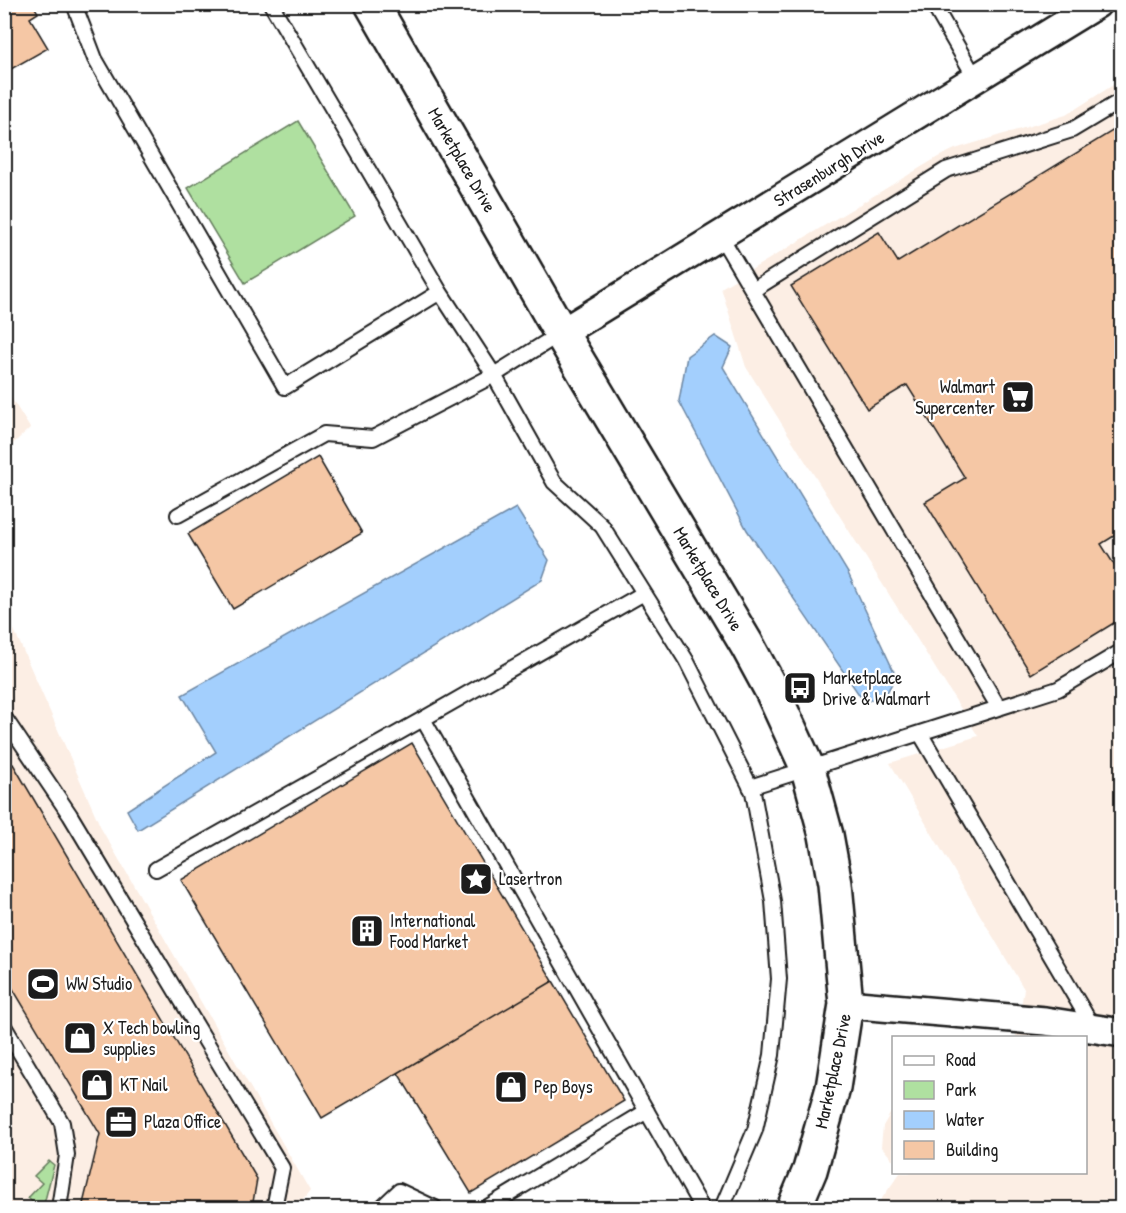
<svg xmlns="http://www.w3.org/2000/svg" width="1126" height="1213" viewBox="0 0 1126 1213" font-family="'Patrick Hand',sans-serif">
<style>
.built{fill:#fceee4}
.green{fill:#afe0a0;stroke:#667e5e;stroke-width:1.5}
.water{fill:#a3cffd;stroke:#6d87a3;stroke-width:1.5}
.building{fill:#f5c7a5;stroke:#1c1c1c;stroke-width:1.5}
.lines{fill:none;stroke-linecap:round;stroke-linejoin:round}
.service-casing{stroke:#1c1c1c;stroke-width:18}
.minor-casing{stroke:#1c1c1c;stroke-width:32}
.tertiary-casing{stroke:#1c1c1c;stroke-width:38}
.service{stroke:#fff;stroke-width:14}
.minor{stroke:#fff;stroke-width:27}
.tertiary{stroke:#fff;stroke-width:33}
.labels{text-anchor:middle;stroke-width:4.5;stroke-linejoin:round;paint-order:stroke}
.street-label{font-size:18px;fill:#1c1c1c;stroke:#fff}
.poi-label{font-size:18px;fill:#1c1c1c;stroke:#fff;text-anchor:start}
</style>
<rect width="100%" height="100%" fill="#fff"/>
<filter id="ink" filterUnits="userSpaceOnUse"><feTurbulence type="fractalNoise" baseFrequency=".0167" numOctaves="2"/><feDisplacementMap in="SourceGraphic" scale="12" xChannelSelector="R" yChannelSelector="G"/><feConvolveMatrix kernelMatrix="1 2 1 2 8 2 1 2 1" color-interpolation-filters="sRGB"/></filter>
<g filter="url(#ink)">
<!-- built -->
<path class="built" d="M1121 80V1208H875L900 1173 1086 1172V1038L1016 1037 1024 989 890 763 978 736 746 367 721 288 938 157 955 149 1066 115Z
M5 388 30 428 5 451Z
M4 607 102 830 310 1191 297 1208H5Z
M893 1109V1160L881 1146 883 1126Z"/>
<!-- green -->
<path class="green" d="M298 121 355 216 245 283 188 188Z
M49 1161 54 1165 43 1208H39L28 1198 42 1183 34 1176Z"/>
<!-- water -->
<path class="water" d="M715 336 732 347 723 367 848 573 896 676 885 696 864 702 747 530 679 401 687 356Z
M516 508 549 560 542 580 138 830 127 810 216 752 182 695Z"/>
<!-- building -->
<path class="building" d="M4 4H33L38 13 30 18 48 48 4 73Z
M1122 125V531L1101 544 1122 577V618L1031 674 925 502 965 478 907 385 867 409 791 286 879 232 898 262Z
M318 457 362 533 233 609 188 534Z
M412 743 553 981 322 1118 181 880Z
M13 764 257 1179 252 1208H82L100 1134 4 974V769Z
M553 981 624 1101 471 1193 398 1073Z"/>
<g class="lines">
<!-- service casing -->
<g class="service-casing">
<path id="service" d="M74 4 95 59 285 387 440 292
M271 4 440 292 494 375 554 482 602 526 686 660 753 792 773 901 779 979 772 1055 755 1130 722 1208
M933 4 976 79
M720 235 999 708
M753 290 946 170 1072 130 1122 100
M178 515 324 434 373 438 494 375 561 333
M4 717 70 815 282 1168 274 1208
M423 719 644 593
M920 733 1094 1029
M750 787 1058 689 1122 651
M156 869 423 719 702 1208
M4 1026 62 1123 67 1155 59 1208
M381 1208 399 1191 435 1208
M486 1208 647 1111"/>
</g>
<!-- minor casing -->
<g class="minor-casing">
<path id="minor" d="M561 333 1097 4
M846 1004 1045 1021 1122 1033"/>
</g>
<!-- tertiary casing -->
<g class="tertiary-casing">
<path id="tertiary" d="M372 4 561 333 747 645 773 693 808 769 826 835 835 884 846 1004 833 1088 810 1170 794 1208"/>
</g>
<!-- service -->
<use href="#service" class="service"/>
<!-- minor -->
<use href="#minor" class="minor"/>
<!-- tertiary -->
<use href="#tertiary" class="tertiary"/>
</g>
</g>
<!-- icons -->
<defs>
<g id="supermarket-square" transform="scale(1.725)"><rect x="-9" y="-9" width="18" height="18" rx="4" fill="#1c1c1c" stroke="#fff"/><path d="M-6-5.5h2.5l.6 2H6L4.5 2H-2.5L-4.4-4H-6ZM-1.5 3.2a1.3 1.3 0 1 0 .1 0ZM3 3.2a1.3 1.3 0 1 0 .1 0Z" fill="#fff"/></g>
<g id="bus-square" transform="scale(1.725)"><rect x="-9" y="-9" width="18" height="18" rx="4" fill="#1c1c1c" stroke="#fff"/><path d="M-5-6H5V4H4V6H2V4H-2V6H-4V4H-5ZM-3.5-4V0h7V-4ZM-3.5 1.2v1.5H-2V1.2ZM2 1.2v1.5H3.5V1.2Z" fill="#fff"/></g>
<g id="sight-square" transform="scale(1.725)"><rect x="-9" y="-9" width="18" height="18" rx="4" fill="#1c1c1c" stroke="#fff"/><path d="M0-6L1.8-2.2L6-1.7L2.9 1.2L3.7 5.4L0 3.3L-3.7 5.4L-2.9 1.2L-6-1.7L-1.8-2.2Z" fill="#fff"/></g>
<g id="building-square" transform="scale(1.725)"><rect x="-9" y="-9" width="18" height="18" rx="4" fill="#1c1c1c" stroke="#fff"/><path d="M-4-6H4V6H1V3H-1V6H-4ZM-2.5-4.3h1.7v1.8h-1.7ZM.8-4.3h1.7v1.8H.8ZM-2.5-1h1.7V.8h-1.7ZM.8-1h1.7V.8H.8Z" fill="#fff"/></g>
<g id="stadium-square" transform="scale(1.725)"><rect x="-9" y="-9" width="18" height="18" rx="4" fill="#1c1c1c" stroke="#fff"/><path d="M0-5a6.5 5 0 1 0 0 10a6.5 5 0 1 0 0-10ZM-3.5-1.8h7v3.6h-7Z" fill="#fff"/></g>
<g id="shop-square" transform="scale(1.725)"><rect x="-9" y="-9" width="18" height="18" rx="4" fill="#1c1c1c" stroke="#fff"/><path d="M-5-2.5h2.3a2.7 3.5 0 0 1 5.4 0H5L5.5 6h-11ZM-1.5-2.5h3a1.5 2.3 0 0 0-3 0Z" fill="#fff"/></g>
<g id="office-square" transform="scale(1.725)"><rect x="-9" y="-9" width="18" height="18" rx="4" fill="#1c1c1c" stroke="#fff"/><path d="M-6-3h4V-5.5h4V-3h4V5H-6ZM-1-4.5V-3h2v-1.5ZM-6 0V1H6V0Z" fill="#fff"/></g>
</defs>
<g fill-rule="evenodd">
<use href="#supermarket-square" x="1018" y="397"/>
<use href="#bus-square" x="800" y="688"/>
<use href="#sight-square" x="476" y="879"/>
<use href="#building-square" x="367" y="931"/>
<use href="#stadium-square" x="43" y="984"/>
<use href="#shop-square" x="80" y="1038"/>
<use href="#shop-square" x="97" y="1085"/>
<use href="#shop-square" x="511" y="1087"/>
<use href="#office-square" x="121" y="1122"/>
</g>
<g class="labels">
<!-- street labels -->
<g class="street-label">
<text transform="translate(462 160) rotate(60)" y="6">Marketplace Drive</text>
<text transform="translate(829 169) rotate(-32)" y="6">Strasenburgh Drive</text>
<text transform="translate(708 579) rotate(59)" y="6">Marketplace Drive</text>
<text transform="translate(833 1071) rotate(-78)" y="6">Marketplace Drive</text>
</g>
<!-- poi labels -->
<g class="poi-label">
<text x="995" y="393" text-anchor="end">Walmart<tspan x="995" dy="21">Supercenter</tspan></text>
<text x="823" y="684">Marketplace<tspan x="823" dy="21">Drive &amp; Walmart</tspan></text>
<text x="499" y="885">Lasertron</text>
<text x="390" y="927">International<tspan x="390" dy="21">Food Market</tspan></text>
<text x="66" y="990">WW Studio</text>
<text x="103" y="1034">X Tech bowling<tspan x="103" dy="21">supplies</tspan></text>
<text x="120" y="1091">KT Nail</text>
<text x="534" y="1093">Pep Boys</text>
<text x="144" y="1128">Plaza Office</text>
</g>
</g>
<!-- margin -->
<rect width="1126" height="1213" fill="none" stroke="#fff" stroke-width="24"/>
<rect x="12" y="12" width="1102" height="1189" fill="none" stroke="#1c1c1c" stroke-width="2" filter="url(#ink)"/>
<!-- legend -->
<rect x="892" y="1036" width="195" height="138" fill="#ffffff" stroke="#a4a4a4" stroke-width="1.5"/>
<rect x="904" y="1056" width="30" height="9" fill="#ffffff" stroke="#a4a4a4" stroke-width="1.5"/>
<text x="946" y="1066" font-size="18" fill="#1c1c1c">Road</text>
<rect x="904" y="1081" width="30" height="18" fill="#afe0a0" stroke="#a4a4a4" stroke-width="1.5"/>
<text x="946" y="1096" font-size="18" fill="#1c1c1c">Park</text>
<rect x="904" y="1111" width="30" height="18" fill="#a3cffd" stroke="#a4a4a4" stroke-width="1.5"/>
<text x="946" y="1126" font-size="18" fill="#1c1c1c">Water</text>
<rect x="904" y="1141" width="30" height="18" fill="#f5c7a5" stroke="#a4a4a4" stroke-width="1.5"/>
<text x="946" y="1156" font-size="18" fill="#1c1c1c">Building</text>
</svg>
